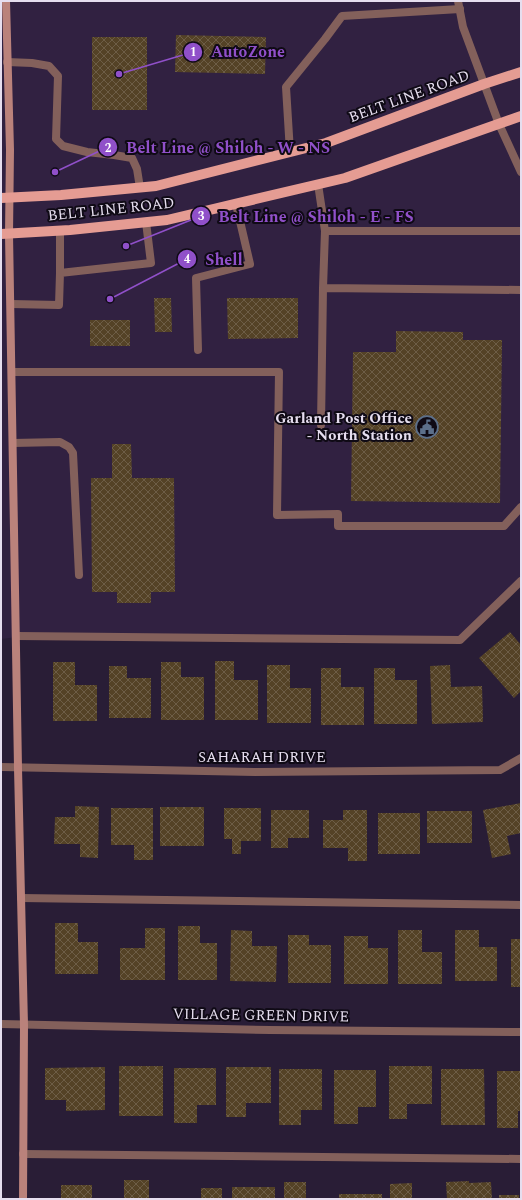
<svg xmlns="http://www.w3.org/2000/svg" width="522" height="1200" viewBox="0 0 522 1200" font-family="Spectral,serif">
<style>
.built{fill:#312141}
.building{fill:url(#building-cross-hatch)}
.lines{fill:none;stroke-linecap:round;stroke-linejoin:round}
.lane{stroke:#83605b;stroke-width:8}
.street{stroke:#83605b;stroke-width:8}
.secondary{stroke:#ba827b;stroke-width:8}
.primary{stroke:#e59c93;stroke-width:10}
.labels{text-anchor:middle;stroke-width:4;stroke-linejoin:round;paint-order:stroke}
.street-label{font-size:15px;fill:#e6deef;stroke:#0f0a15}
.poi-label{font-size:15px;font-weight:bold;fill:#e6deef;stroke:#0f0a15;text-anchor:end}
.leader{fill:none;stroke:#9050c9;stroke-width:1.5}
.callout-dot{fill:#9050c9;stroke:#0f0a15;stroke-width:1.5}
.mark-label{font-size:12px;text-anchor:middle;font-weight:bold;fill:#fff}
.callout-label{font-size:16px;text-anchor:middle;font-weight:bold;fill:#9050c9;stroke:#0f0a15;stroke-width:4;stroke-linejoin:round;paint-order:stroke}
</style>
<defs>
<pattern id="building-cross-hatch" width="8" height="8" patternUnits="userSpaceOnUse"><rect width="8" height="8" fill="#544226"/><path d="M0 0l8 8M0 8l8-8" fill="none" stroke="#6d5d46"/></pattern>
</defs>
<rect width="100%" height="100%" fill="#291d36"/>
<!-- built -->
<path class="built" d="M1 1H521V581L460 640 26 636 1 639Z"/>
<!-- building -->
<path class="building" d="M176 35 266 37 265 74 175 72Z
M92 37H147V110H92Z
M154 298H171L172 332H155Z
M227 298H298V338L228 339Z
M90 320H130V346H90Z
M396 331 463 332V340H502L500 503 351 501 353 352H396Z
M112 444H131L132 478H174L175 592H151V603H117V592H92L91 478H112Z
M510 632 521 645V691L514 698 479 658Z
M215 661H234V680H258V720H215Z
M53 662H75V685H97V721H53Z
M161 662H181V677H204V720H161Z
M267 665H290V688H311V723H267Z
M450 665 451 687 482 686 483 722 432 724 430 666Z
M109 666H127V678H151V718H109Z
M321 668H341V687H364V725H321Z
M374 668H395V680H417V724H374Z
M521 803V833L507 836 511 854 492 858 483 810Z
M75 806 99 807 98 858 80 857V844H54L55 817H75Z
M160 807H204V846H160Z
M111 808H153V860H134V845H111Z
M224 808H261V841H241V854H232V839H224Z
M271 810H309V838H288V848H271Z
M343 810H367V861H348V848H323V820H343Z
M427 811H472V843H427Z
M378 813H420V854H378Z
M55 923H78V942H98V974H55Z
M178 926H200V943H217V980H178Z
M145 928H165V980H120V948H145Z
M231 930 252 931V946H277L276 982 230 981Z
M398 930H422V952H442V984H398Z
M455 930H479V947H497V981H455Z
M288 935H309V945H331V983H288Z
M344 936H368V948H388V984H344Z
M511 939H521V987H511Z
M119 1066H163V1116H119Z
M389 1066H432V1104H407V1119H389Z
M105 1067V1110L66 1111V1100H45V1068Z
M226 1067H271V1103H246V1117H226Z
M174 1068H216V1105H197V1123H174Z
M279 1069H322V1110H301V1125H279Z
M441 1069H484L485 1125H441Z
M334 1070H376V1107H358V1124H334Z
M497 1071H521V1111H518V1128H497Z
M124 1180H149V1199H124Z
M469 1181V1183L491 1182 492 1199H447L446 1182Z
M284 1182H306V1199H284Z
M412 1183V1199H390V1184Z
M61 1185H92V1199H61Z
M232 1187H275V1199H232Z
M201 1188H222V1199H201Z
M339 1194H382V1199H339Z
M499 1195H519V1199H499Z"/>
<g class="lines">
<!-- lane -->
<path class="lane" d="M7 62 32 63 49 66 58 76 56 139 63 146 87 152 114 155 132 158 137 169 140 188
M499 124 521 172
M290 152 286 87 325 39 342 16 460 9
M318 184 325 231H521
M60 231V273
M325 231 323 288 521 290
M11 304 59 305 60 273 151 263 146 222
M198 350 196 278 250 264 236 204
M12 372H279L277 515 338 514V526H504L521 507
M321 425 323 288
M13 443 60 442 69 447 73 453 79 575
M17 636 460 640 521 581
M21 898 521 905
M23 1154 521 1159"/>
<!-- street -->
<path class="street" d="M458 1 463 27 499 124
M1 767 255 772 500 770 521 758
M1 1024 270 1030 521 1032"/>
<!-- secondary -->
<path class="secondary" d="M6 1 10 150 9 234 18 768 24 1025 23 1199"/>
<!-- primary -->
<path class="primary" d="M1 198 61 195 156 186 326 143 484 84 521 72
M1 234 70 230 167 220 345 178 521 116"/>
</g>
<!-- icons -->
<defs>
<g id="civic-ring" transform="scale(1.15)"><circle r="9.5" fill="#0f0a15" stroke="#5c6f8a" stroke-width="1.5"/><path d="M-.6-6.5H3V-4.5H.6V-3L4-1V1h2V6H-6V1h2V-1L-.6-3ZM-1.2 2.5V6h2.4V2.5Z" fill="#5c6f8a"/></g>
</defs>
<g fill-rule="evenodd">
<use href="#civic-ring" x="427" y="427"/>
</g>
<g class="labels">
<!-- street labels -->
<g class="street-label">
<text transform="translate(409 96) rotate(-20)" y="5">BELT LINE ROAD</text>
<text transform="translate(111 209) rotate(-6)" y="5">BELT LINE ROAD</text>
<text x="262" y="762">SAHARAH DRIVE</text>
<text transform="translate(261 1015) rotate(1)" y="5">VILLAGE GREEN DRIVE</text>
</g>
<!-- poi labels -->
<g class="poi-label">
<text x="412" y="423">Garland Post Office<tspan x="412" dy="17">- North Station</tspan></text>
</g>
</g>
<!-- callouts -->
<path class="leader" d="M119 74L193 52M55 172L108 147M126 246L201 216M110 299L187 259"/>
<g class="callout-dot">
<circle cx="119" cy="74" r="4"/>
<circle cx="55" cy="172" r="4"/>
<circle cx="126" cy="246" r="4"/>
<circle cx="110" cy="299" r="4"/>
<circle cx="193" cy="52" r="10"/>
<circle cx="108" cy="147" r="10"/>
<circle cx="201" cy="216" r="10"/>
<circle cx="187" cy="259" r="10"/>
</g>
<g class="mark-label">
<text x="193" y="56">1</text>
<text x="108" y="152">2</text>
<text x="201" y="220">3</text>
<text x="187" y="263">4</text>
</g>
<g class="callout-label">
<text x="248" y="57">AutoZone</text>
<text x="228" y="153">Belt Line @ Shiloh - W - NS</text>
<text x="316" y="222">Belt Line @ Shiloh - E - FS</text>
<text x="224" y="265">Shell</text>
</g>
<!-- border -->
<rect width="522" height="1200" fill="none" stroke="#e6deef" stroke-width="4"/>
</svg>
